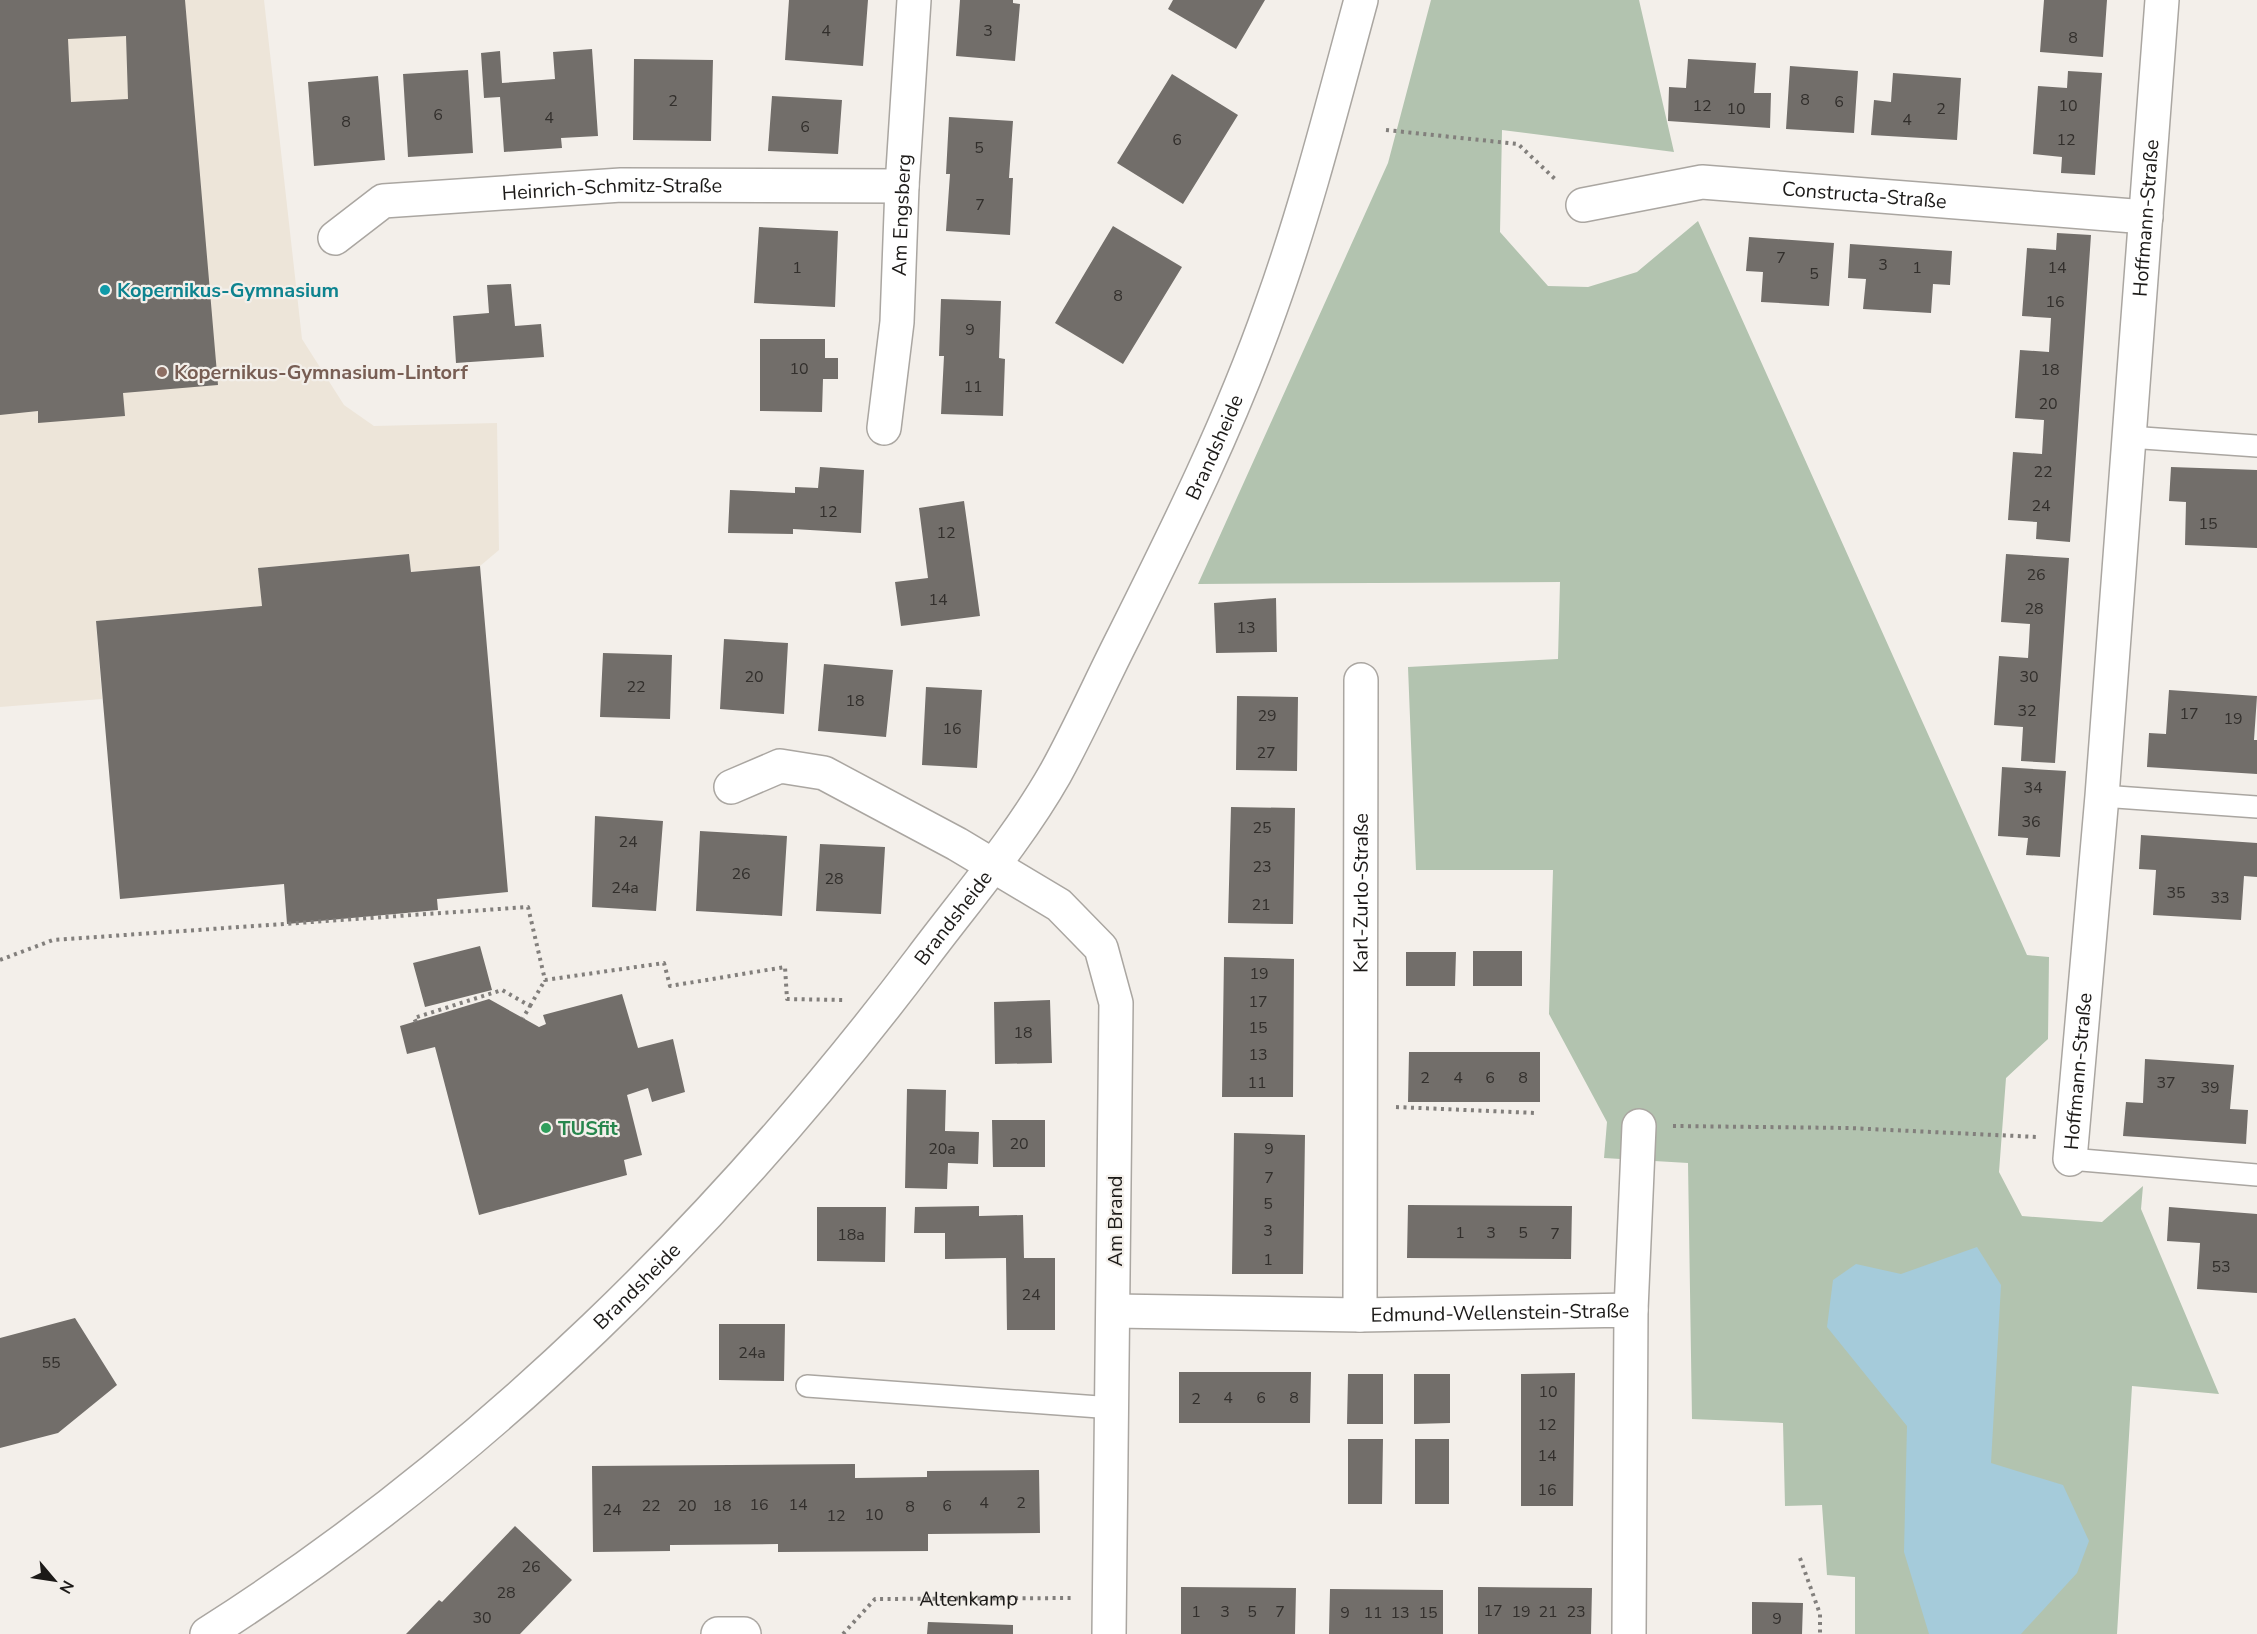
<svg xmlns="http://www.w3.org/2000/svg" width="2257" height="1634" viewBox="0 0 2257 1634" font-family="'Nunito Sans',sans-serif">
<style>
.built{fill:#ede5d9}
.green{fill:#b2c3af}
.water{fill:#a5cbda}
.building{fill:#726e6a;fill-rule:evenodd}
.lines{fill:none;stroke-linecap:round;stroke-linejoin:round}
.service-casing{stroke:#aaa6a1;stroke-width:24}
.minor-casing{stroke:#aaa6a1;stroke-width:36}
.secondary-casing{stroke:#aaa6a1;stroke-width:36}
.path{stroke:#827f7c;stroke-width:4;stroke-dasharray:3 4.5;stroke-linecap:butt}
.service{stroke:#fff;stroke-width:21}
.minor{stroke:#fff;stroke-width:33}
.secondary{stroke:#fff;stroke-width:33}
.culture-dot{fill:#0f9aa8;stroke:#f3efea;stroke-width:2}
.education-dot{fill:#8d6e63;stroke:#f3efea;stroke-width:2}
.leisure-dot{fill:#2e9e5b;stroke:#f3efea;stroke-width:2}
.labels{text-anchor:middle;stroke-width:4.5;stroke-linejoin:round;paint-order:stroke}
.number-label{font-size:16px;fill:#322f2c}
.street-label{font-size:20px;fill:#1c1a18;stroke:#f3efea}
.culture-label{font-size:20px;font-weight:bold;fill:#0d838f;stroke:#f3efea;text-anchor:start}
.education-label{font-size:20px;font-weight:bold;fill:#785e54;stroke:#f3efea;text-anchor:start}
.leisure-label{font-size:20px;font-weight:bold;fill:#27864d;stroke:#f3efea;text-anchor:start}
</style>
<rect width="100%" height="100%" fill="#f3efea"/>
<!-- built -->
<path class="built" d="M0 0H264L302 339 344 405 374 426 497 423 499 550 480 566 411 572 409 554 259 568 262 606 96 621 102 699 0 707Z"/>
<!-- green -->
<path class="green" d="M1431 0H1639L1674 152 1502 130 1500 232 1548 286 1588 287 1637 272 1698 221 2027 955 2049 957 2048 1039 2006 1078 1999 1172 2022 1216 2102 1222 2143 1186 2141 1209 2219 1394 2132 1386 2117 1634H1855V1577L1827 1575 1822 1505 1785 1506 1783 1423 1692 1419 1688 1163 1604 1158 1607 1122 1549 1014 1553 870H1416L1408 667 1558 659 1560 582 1198 584 1388 163Z"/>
<!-- water -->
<path class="water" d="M1977 1247 2001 1285 1991 1463 2063 1485 2089 1541 2077 1573 2021 1634H1929L1904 1552 1907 1426 1827 1327 1833 1280 1856 1264 1901 1274Z"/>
<!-- building -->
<path class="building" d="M0 0H185L218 385 123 393 125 416 38 423V411L0 415ZM126 36 128 99 71 102 68 39Z
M789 0H868L863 66 785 60Z
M960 0H1013V3L1020 4 1015 61 956 56Z
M1173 0H1265L1236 49 1168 9Z
M2044 0H2107L2103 57 2040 52Z
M592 49 598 136 561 138 562 148 504 152 500 97 484 98 481 53 500 51 502 83 555 79 553 52Z
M634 59 713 60 711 141 633 140Z
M1688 59 1756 63 1754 93H1771L1770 128 1668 121 1669 87 1686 88Z
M1790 66 1858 71 1854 133 1786 129Z
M468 70 473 153 408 157 403 74Z
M2068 71 2102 73 2095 175 2061 173 2062 157 2033 154 2038 86 2067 88Z
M1893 73 1961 78 1957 140 1871 135 1874 100 1891 102Z
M1172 74 1238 115 1183 204 1117 163Z
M378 76 385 160 314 166 308 82Z
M772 96 842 100 838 154 768 151Z
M949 117 1013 121 1009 178H1013L1010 235 946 231 950 174H946Z
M1113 226 1182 267 1123 364 1055 323Z
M759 227 838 231 835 307 754 303Z
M2057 233 2091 235 2070 542 2036 539 2037 522 2008 520 2013 452 2042 454 2044 420 2015 418 2020 350 2049 352 2051 318 2022 316 2027 248 2056 250Z
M1749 237 1834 243 1829 306 1761 302 1763 272 1746 271Z
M1850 244 1952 251 1950 285 1933 284 1931 313 1863 309 1866 279 1848 278Z
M511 284 515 326 541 324 544 357 456 363 453 316 489 313 487 285Z
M941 299 1001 301 999 358 1005 359 1003 416 941 414 944 356H939Z
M760 339H825V358H838V379H823L822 412 760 411Z
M820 467 864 470 861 533 793 529V534L728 533 730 490 795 493V487L818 488Z
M2171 467 2257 470V548L2185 545 2186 502 2169 501Z
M964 501 980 616 901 626 895 582 928 578 919 508Z
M409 554 411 572 480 566 508 892 437 899 438 910 287 924 284 884 120 899 96 621 262 606 258 568Z
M2006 554 2069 558 2055 763 2021 761 2023 727 1994 725 1999 656 2028 658 2029 642 2030 624 2001 622Z
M1276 598 1277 652 1216 653 1214 603Z
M724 639 788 643 784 714 720 709Z
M603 653 672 655 670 719 600 717Z
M824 664 893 670 886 737 818 731Z
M926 687 982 690 977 768 922 765Z
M2169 690 2257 696 2254 740H2257V774L2147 767 2149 733 2166 734Z
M1237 696 1298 697 1297 771 1236 770Z
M2002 767 2066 771 2060 857 2026 855 2028 838 1998 836Z
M1231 807 1295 808 1293 924 1228 923Z
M595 816 663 821 656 911 592 907Z
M700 831 787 836 782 916 696 911Z
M2141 835 2257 843V877L2244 876 2241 920 2153 915 2156 870 2139 869Z
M820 844 885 847 881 914 816 911Z
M480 946 492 990 425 1007 413 963Z
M1473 951H1522V986H1473Z
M1406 952H1456L1455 986H1406Z
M1224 957 1294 959 1293 1097H1222Z
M622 994 638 1048 673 1039 685 1092 652 1102 648 1088 627 1095 642 1155 624 1160 627 1175 479 1215 435 1047 407 1054 400 1026 489 999 539 1027 546 1024 543 1015Z
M1050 1000 1052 1063 995 1064 994 1002Z
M1409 1052H1540V1102H1408Z
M2145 1059 2234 1065 2230 1109 2248 1110 2246 1144 2123 1136 2126 1102 2143 1103Z
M907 1089 946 1090 945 1131 979 1132 978 1164 948 1163 947 1189 905 1188Z
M992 1120H1045V1167H993Z
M1234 1133 1305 1135 1303 1274H1232Z
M1408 1205 1572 1206 1571 1259 1407 1258Z
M979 1206V1216L1023 1215 1024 1258H1055V1330H1007L1006 1258 945 1259V1233H914L915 1207Z
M817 1207H886L885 1262 817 1261Z
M2169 1207 2257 1214V1293L2197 1289 2200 1243 2167 1241Z
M75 1318 117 1385 58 1433 0 1448V1338Z
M719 1324H785L784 1381 719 1380Z
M1179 1372H1311L1310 1423H1179Z
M1575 1373 1573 1506H1521V1374Z
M1348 1374H1383V1424H1347Z
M1414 1374H1450V1423L1414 1424Z
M1348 1439H1383L1382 1504H1348Z
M1415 1439H1449V1504H1415Z
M855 1464V1478L927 1477V1471L1039 1470 1040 1533 928 1534V1551L778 1552V1544L670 1545V1551L593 1552 592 1466Z
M515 1526 572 1580 520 1634H406L439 1600 442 1602Z
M1181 1587 1296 1588 1295 1634H1181Z
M1478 1587 1592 1588 1591 1634H1478Z
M1330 1589 1443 1590V1634H1329Z
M1752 1602 1803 1603 1802 1634H1752Z
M928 1622 1013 1625V1634H927Z"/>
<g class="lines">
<!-- service casing -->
<g class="service-casing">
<path id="service" d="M2129 437 2257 446
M2102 796 2257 807
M2070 1159 2257 1175
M807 1386 1113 1408"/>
</g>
<!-- minor casing -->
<g class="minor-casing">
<g id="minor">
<path id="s2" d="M1583 205 1702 182 2146 217"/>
<path id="s3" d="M335 238 383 201 621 185 902 186"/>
<path id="s4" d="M884 428 897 322 902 186 914 0"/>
<path d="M731 787 780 766 824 773 957 844 1059 905 1101 948 1116 1003 1109 1634"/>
<path id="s5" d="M2070 1159 2102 796 2162 0"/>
<path d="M1631 1310 1639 1126"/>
<path id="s6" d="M1114 1311 1360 1315 1631 1310 1629 1634"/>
<path id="s7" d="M1360 1315 1361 680"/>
<path d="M718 1634H744"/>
</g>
</g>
<!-- secondary casing -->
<g class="secondary-casing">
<g id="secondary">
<path id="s8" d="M207 1634C485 1457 724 1220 922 958 967 898 1018 839 1055 774 1080 729 1101 681 1124 636 1178 528 1231 421 1271 307 1307 207 1333 103 1361 0"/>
</g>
</g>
<!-- path -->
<g class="path">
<path d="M1386 130 1518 144 1556 180"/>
<path d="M0 960 53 940 528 907 545 980 664 963 670 986 785 967 787 999 844 1000"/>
<path d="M530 1006 545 980"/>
<path d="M416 1022 414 1018 502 990 530 1006 523 1018"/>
<path d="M1396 1107 1536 1113"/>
<path d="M1673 1126 1849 1128 2037 1137"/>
<path d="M1800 1558 1820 1614V1634"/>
<path id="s1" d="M843 1634 875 1599 1075 1598"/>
</g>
<!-- service -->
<use href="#service" class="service"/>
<!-- minor -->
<use href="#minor" class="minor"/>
<!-- secondary -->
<use href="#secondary" class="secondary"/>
</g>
<!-- markers -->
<circle class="culture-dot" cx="105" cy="290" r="6"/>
<circle class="education-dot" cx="162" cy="372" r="6"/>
<circle class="leisure-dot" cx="546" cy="1128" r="6"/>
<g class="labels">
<!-- number labels -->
<g class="number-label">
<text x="826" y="36">4</text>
<text x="988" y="36">3</text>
<text x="2073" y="43">8</text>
<text x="1805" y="105">8</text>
<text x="673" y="106">2</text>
<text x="1839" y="107">6</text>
<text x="1702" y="111">12</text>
<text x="2068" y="111">10</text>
<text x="1736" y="114">10</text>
<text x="1941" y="114">2</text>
<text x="438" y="120">6</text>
<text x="549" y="123">4</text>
<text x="1907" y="125">4</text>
<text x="346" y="127">8</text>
<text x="805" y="132">6</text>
<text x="1177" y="145">6</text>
<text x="2066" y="145">12</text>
<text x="979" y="153">5</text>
<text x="980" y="210">7</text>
<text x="1781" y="263">7</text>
<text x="1883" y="270">3</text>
<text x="797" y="273">1</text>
<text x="1917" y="273">1</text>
<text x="2057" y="273">14</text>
<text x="1814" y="279">5</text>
<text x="1118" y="301">8</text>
<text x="2055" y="307">16</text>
<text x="970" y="335">9</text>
<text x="799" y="374">10</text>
<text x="2050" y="375">18</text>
<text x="973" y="392">11</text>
<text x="2048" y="409">20</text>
<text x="2043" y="477">22</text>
<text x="2041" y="511">24</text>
<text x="828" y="517">12</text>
<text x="2208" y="529">15</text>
<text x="946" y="538">12</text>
<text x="2036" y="580">26</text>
<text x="938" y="605">14</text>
<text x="2034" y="614">28</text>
<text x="1246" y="633">13</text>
<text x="754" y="682">20</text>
<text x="2029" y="682">30</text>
<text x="636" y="692">22</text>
<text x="855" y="706">18</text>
<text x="2027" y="716">32</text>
<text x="2189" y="719">17</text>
<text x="1267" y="721">29</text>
<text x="2233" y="724">19</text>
<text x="952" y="734">16</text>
<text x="1266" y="758">27</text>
<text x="2033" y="793">34</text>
<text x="2031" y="827">36</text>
<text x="1262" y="833">25</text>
<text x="628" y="847">24</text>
<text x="1262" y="872">23</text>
<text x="741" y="879">26</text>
<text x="834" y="884">28</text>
<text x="625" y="893">24a</text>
<text x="2176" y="898">35</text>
<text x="2220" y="903">33</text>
<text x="1261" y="910">21</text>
<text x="1259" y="979">19</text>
<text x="1258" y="1007">17</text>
<text x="1258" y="1033">15</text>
<text x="1023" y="1038">18</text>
<text x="1258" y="1060">13</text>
<text x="1425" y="1083">2</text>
<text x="1458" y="1083">4</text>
<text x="1490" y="1083">6</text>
<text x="1523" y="1083">8</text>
<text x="1257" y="1088">11</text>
<text x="2166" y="1088">37</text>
<text x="2210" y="1093">39</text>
<text x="1019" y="1149">20</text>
<text x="942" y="1154">20a</text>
<text x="1269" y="1154">9</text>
<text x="1269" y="1183">7</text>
<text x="1268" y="1209">5</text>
<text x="1268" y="1236">3</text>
<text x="1460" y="1238">1</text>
<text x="1491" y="1238">3</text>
<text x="1523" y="1238">5</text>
<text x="1555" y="1239">7</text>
<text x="851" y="1240">18a</text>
<text x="1268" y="1265">1</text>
<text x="2221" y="1272">53</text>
<text x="1031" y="1300">24</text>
<text x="752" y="1358">24a</text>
<text x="51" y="1368">55</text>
<text x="1548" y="1397">10</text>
<text x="1228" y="1403">4</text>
<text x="1261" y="1403">6</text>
<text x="1294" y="1403">8</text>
<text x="1196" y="1404">2</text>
<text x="1547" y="1430">12</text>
<text x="1547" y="1461">14</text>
<text x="1547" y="1495">16</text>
<text x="984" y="1508">4</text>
<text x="1021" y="1508">2</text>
<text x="759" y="1510">16</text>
<text x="798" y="1510">14</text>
<text x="651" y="1511">22</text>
<text x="687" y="1511">20</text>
<text x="722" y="1511">18</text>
<text x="947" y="1511">6</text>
<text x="910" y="1512">8</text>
<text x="612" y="1515">24</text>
<text x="874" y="1520">10</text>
<text x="836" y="1521">12</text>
<text x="531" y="1572">26</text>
<text x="506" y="1598">28</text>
<text x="1493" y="1616">17</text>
<text x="1196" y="1617">1</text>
<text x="1225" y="1617">3</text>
<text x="1252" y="1617">5</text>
<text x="1280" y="1617">7</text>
<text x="1521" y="1617">19</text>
<text x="1548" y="1617">21</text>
<text x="1576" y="1617">23</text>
<text x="1345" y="1618">9</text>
<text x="1373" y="1618">11</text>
<text x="1400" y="1618">13</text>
<text x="1428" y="1618">15</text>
<text x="482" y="1623">30</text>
<text x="1777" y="1624">9</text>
</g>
<!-- street labels -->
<g class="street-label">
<text dy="7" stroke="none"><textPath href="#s3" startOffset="290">Heinrich-Schmitz-Straße</textPath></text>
<text dy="7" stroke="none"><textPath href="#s2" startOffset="284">Constructa-Straße</textPath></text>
<text dy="7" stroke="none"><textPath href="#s4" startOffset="214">Am Engsberg</textPath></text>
<text dy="7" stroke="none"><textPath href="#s5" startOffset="944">Hoffmann-Straße</textPath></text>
<text dy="7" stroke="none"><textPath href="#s8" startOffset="1580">Brandsheide</textPath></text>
<text dy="7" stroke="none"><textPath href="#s7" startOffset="422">Karl-Zurlo-Straße</textPath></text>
<text dy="7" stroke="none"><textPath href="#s8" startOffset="1040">Brandsheide</textPath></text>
<text dy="7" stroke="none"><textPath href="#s5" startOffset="88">Hoffmann-Straße</textPath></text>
<text transform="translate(1115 1221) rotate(-90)" y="7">Am Brand</text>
<text dy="7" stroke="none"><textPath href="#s8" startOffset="554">Brandsheide</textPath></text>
<text dy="7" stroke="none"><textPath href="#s6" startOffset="386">Edmund-Wellenstein-Straße</textPath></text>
<text dy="7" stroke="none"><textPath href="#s1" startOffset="141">Altenkamp</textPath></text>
</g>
<!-- culture labels -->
<g class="culture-label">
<text x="117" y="297">Kopernikus-Gymnasium</text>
</g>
<!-- education labels -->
<g class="education-label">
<text x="174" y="379">Kopernikus-Gymnasium-Lintorf</text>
</g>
<!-- leisure labels -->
<g class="leisure-label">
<text x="558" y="1135">TUSfit</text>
</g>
</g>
<!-- north arrow -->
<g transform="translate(54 1580) rotate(119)" stroke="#f3efea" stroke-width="4.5" paint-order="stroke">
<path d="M0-4.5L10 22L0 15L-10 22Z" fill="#1c1a18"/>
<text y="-9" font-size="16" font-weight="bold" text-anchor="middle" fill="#1c1a18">N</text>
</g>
</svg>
